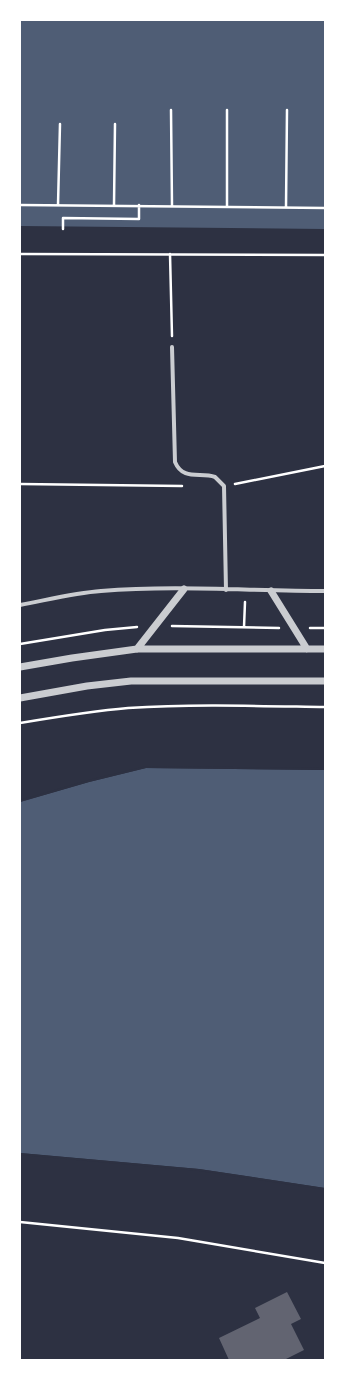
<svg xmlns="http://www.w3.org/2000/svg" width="345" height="1380" viewBox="0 0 345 1380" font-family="Ubuntu,sans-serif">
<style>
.water{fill:#4f5d75}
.pier{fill:#2d3142}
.building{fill:#626471}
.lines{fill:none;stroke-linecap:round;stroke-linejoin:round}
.path{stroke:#fff;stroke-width:2.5}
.minor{stroke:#caccd0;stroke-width:4}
.tertiary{stroke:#caccd0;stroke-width:7}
</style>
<rect width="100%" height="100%" fill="#2d3142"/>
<!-- water -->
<path class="water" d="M20 20H325V229L20 226Z
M146 768 325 770V1188L199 1169 20 1153V802L89 782Z"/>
<!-- pier -->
<path class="pier" d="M146 766 325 768V770L146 768 89 782 20 802V800L88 780Z
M20 1153 199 1169 325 1188V1190L199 1171 20 1155Z"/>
<!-- building -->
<path class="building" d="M287 1292 301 1319 291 1324 304 1350 284 1360H229L219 1338 260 1318 255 1308Z"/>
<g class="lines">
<!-- path -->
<path class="path" d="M171 110 172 206
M20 205 325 208
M58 205 60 124
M114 205 115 124
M227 206V110
M286 207 287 110
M63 229V218L139 219V205
M20 254 325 255
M170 254 172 336
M20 484 182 486
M235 484 325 466
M172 626 279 628
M244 627 245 602
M310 628H325
M20 644 105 630 137 627
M20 723C56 717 92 711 128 708 193 704 259 706 325 707
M20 1222 178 1238 325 1263"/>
<!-- minor -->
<path class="minor" d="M172 347 175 462C183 481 200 472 215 477L224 486 226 590
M20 605C47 600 74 593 101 591 175 585 250 591 325 591"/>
<!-- tertiary -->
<path class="tertiary" d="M271 591 307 649
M137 649 184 589
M20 667 72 658 137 649H325
M20 698 87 686 131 681H325"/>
</g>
<!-- border -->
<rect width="345" height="1380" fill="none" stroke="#ffffff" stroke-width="42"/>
</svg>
